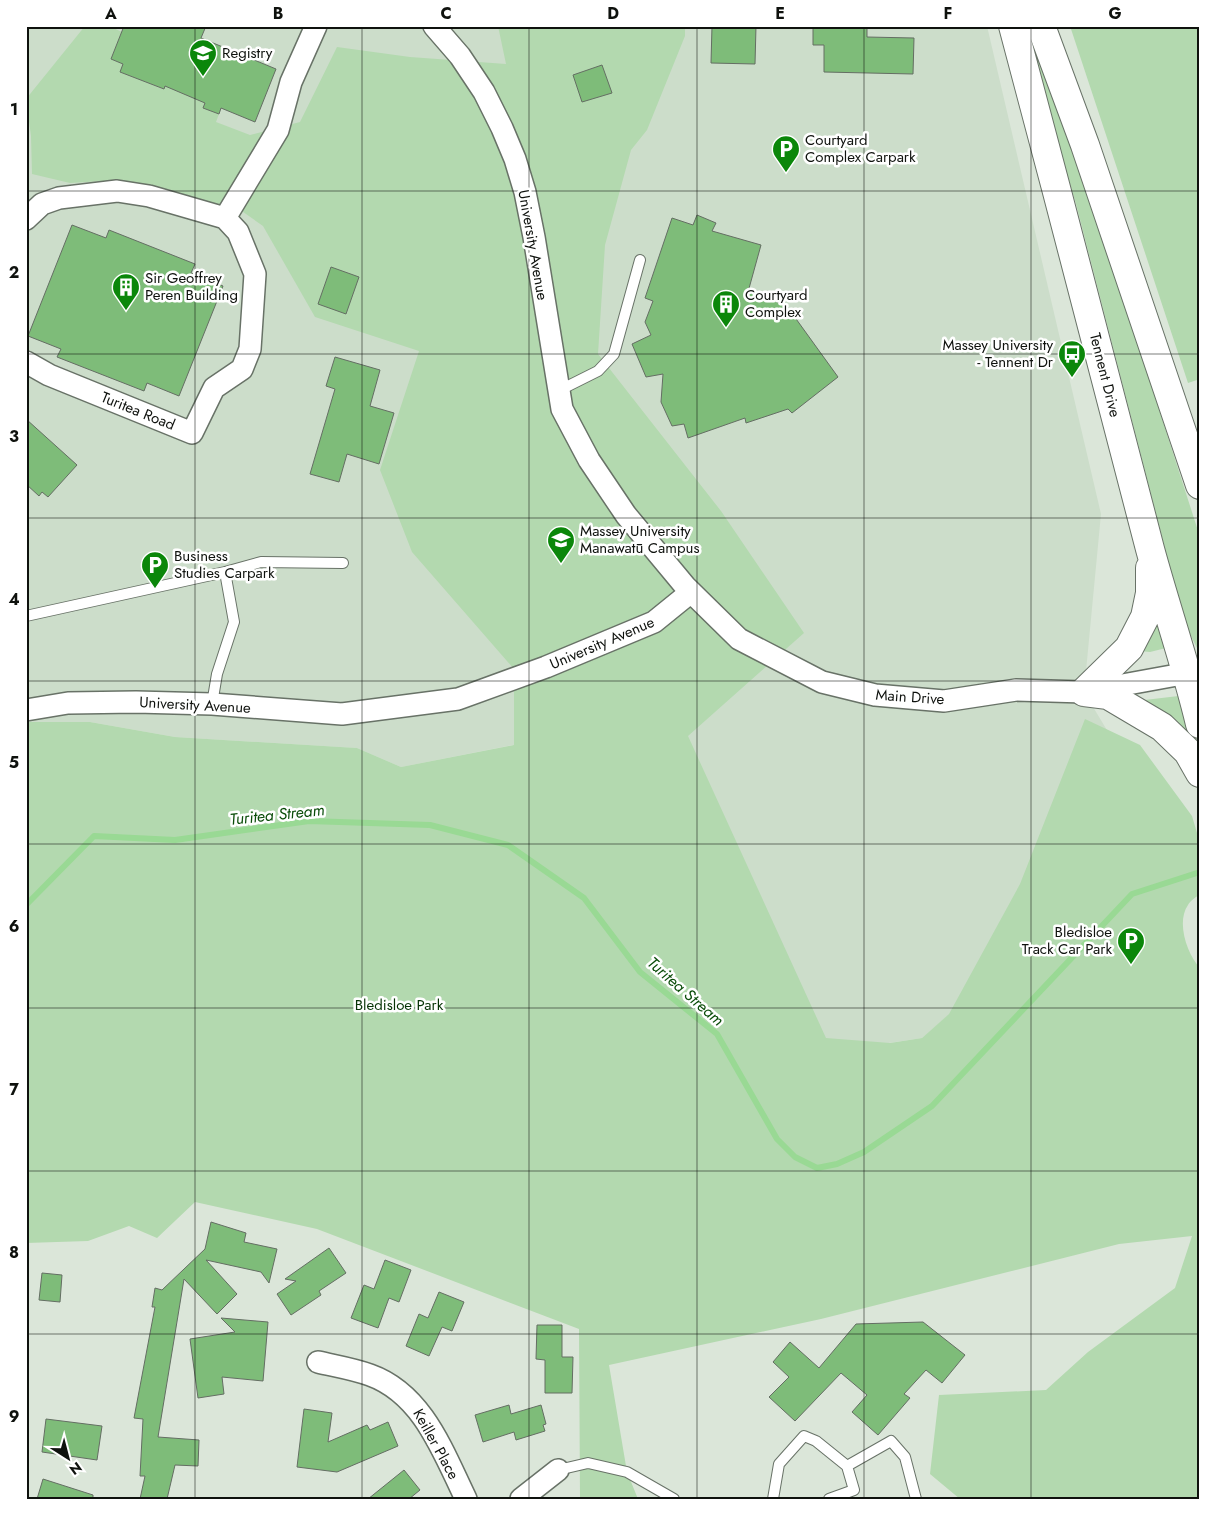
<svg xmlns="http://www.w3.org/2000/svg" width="1226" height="1525" viewBox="0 0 1226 1525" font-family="Jost,sans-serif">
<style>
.built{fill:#ccddca}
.green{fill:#b3d9af}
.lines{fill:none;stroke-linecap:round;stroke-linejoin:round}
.stream{stroke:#99d994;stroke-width:6}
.building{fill:#7ebc79;stroke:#646e63}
.service-casing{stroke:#687267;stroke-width:12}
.minor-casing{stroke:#687267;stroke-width:24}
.secondary-casing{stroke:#687267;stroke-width:30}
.service{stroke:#fff;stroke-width:10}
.minor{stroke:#fff;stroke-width:21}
.secondary{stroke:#fff;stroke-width:28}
.grid{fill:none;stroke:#0f120e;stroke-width:1;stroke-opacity:0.55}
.labels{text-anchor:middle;stroke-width:5;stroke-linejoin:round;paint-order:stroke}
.poi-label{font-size:15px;fill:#0f120e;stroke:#fff;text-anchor:start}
.street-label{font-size:15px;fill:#0f120e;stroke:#fff}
.park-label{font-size:15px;fill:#063305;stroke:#fff}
.water-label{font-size:16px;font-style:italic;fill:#094c08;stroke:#fff}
.neatline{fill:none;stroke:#0f120e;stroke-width:2}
.grid-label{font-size:16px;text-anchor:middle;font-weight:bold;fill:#0f120e}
</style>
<rect width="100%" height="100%" fill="#dbe6d9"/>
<!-- built -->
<path class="built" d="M26 26H987L1101 514 1084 692 1172 838 1045 931 922 1038 783 1059 513 745 401 767 357 748 175 737 90 722H26Z"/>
<!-- green -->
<path class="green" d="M85 26H109L122 32 111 59 123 64 121 72 163 89 166 82 205 103 203 108 219 114 216 122 250 135 300 122 337 47 410 57 506 64 498 26H685V36L647 130 631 150 605 245 598 354 721 511 804 633 688 736 826 1038 890 1043 922 1038 949 1014 1020 884 1085 719 1140 745 1192 816 1200 843V894C1196 897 1190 901 1188 905 1176 922 1187 954 1200 968V1499H960L930 1474 939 1395 1046 1390 1088 1352 1175 1288 1192 1236 1119 1244 821 1319 609 1365 627 1472 638 1499H580L579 1329 317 1229 195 1202 157 1238 129 1226 88 1241 26 1243V722H90L175 737 357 748 401 767 514 745V669L412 552 380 470 419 351 315 317 263 226 226 200 222 205H214L171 190 137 183 104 181 70 183 32 174 31 136 26 99Z
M1023 26H1030L1139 347 1200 537V654L1184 622 1076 204Z
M1070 26H1200V379L1188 383Z
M1154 604 1174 646 1150 652 1139 651Z
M1187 695 1197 741 1195 742 1176 720 1136 701Z"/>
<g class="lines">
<!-- stream -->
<path class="stream" d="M26 905 94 836 175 840 309 821 430 825 508 845 584 898 640 972 717 1034 777 1139 795 1157 817 1168 837 1164 864 1152 932 1106 1132 894 1200 872"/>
</g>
<!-- building -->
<path class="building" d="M124 26H206L201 38 276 69 255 122 221 108 219 114 203 108 205 103 165 86 164 89 120 72 123 64 111 59Z
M712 26H756L755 64 711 63Z
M813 26H867V37L914 38 913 74 824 72V45H813Z
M602 65 612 93 582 102 573 75Z
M697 215 716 223 712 231 761 245 748 292 786 305 838 377 792 413 788 409 746 423 745 418 688 438 684 424 672 426 661 402 663 374 646 377 632 344 651 335 645 322 653 301 645 298 672 218 693 225Z
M72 225 106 238 109 230 195 264 191 273 223 286 179 396 147 383 144 391 57 357 61 349 28 336Z
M331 267 359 277 346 314 318 304Z
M335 357 380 370 370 406 394 413 379 464 347 454 339 482 310 474 335 389 326 386Z
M26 419 77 465 48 497 42 492 39 496 26 484Z
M211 1222 246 1233 244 1242 277 1249 269 1283 261 1272 206 1260 237 1294 217 1314 184 1279 158 1437 199 1440 198 1466 175 1465 167 1499H140L145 1476H140L143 1419 134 1418 155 1307H152L155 1288 162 1290 205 1249Z
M329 1248 346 1273 319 1291 321 1295 291 1315 277 1294 296 1281 285 1279Z
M385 1260 411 1270 399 1302 389 1298 378 1328 351 1318 364 1285 374 1289Z
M42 1273 62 1275 60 1302 39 1300Z
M439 1292 464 1302 452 1331 442 1327 429 1356 406 1346 419 1314 428 1318Z
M221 1318 268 1322 263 1381 222 1377 224 1394 198 1398 190 1339 235 1332Z
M923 1322 965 1355 942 1383 926 1370 904 1394 910 1398 878 1435 852 1412 867 1395 841 1373 795 1421 769 1397 789 1377 773 1362 790 1342 819 1368 856 1324Z
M537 1325H562V1357H573L572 1393H545V1360L536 1359Z
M509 1405 511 1414 541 1405 546 1424 543 1425 545 1431 516 1440 514 1432 483 1442 475 1415Z
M304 1409 332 1413 328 1442 367 1425 370 1430 388 1422 398 1446 337 1472 297 1467Z
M46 1419 102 1426 97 1460 42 1452Z
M404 1470 420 1490 409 1499H368Z
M43 1479 93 1495V1499H37Z"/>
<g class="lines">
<!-- service casing -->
<g class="service-casing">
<path id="service" d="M558 391 598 371 614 354 640 260
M26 616 225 572
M212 704 217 674 234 622 225 572 261 562 343 563
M558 1470 588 1463 627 1472 674 1499
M773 1499 779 1464 804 1436 816 1441 847 1466 891 1441 905 1457 916 1499
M829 1499 854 1490 847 1466"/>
</g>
<!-- minor casing -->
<g class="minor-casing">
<path id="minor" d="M434 26 460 56 484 92 502 128 515 159 525 192 534 237 562 409 589 460 626 515 685 586 739 639 822 682 875 695 944 701 1016 690 1084 692 1188 673
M225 218 278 130 291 82 316 26
M26 219 42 204 59 198 117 191 149 196 225 218 238 232 255 274 250 349 242 369 214 388 192 433 49 375 26 362
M26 710 68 703 136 702 212 704 342 714 458 699 546 667 654 622 691 592
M318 1362C335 1366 354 1369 370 1375 423 1394 443 1452 466 1499
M521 1499 558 1470"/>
</g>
<!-- secondary casing -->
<g class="secondary-casing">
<path id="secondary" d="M1013 26C1060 200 1104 375 1150 549 1166 608 1186 665 1200 724
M1041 26 1085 145 1200 485
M1084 692 1129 648 1145 617 1150 593V568
M1084 692 1108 695 1162 727 1188 752 1200 773"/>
</g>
<!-- service -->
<use href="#service" class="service"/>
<!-- minor -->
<use href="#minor" class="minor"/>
<!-- secondary -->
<use href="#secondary" class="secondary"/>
</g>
<!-- grid -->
<path class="grid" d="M195 26V1499M362 26V1499M529 26V1499M697 26V1499M864 26V1499M1031 26V1499M26 191H1200M26 354H1200M26 518H1200M26 681H1200M26 844H1200M26 1008H1200M26 1171H1200M26 1334H1200"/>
<!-- icons -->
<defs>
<g id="university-pin" transform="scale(1.4375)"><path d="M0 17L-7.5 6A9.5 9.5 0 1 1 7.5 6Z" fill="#0b870a" stroke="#fff"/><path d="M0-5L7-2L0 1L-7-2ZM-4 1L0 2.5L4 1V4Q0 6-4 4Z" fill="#fff"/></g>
<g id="parking-pin" transform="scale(1.4375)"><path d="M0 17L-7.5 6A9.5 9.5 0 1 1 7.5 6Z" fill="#0b870a" stroke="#fff"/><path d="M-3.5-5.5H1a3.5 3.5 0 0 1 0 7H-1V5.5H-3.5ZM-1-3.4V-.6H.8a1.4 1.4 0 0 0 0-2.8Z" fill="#fff"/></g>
<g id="building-pin" transform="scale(1.4375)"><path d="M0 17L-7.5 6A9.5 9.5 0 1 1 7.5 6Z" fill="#0b870a" stroke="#fff"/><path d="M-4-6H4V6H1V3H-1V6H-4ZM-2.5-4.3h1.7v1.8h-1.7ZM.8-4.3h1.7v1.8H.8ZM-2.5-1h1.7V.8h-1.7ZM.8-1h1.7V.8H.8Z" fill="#fff"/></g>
<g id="bus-pin" transform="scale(1.4375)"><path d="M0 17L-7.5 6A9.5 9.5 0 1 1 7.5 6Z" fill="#0b870a" stroke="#fff"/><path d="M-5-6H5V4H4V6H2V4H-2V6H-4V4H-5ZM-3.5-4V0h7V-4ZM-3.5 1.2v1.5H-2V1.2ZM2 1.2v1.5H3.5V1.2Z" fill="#fff"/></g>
</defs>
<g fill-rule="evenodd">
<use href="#university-pin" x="203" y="53"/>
<use href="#parking-pin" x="786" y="149"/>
<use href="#building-pin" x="126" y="287"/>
<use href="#building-pin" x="726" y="304"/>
<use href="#bus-pin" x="1072" y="354"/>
<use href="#university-pin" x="561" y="540"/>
<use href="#parking-pin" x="155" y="565"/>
<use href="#parking-pin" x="1131" y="941"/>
</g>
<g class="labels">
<!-- poi labels -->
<g class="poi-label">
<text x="222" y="58">Registry</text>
<text x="805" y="145">Courtyard<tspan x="805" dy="17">Complex Carpark</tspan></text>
<text x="145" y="283">Sir Geoffrey<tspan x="145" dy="17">Peren Building</tspan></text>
<text x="745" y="300">Courtyard<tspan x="745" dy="17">Complex</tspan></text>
<text x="1053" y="350" text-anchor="end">Massey University<tspan x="1053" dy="17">- Tennent Dr</tspan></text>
<text x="580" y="536">Massey University<tspan x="580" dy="17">Manawatū Campus</tspan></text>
<text x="174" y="561">Business<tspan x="174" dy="17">Studies Carpark</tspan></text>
<text x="1112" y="937" text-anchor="end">Bledisloe<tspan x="1112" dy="17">Track Car Park</tspan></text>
</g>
<!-- street labels -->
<g class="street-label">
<text transform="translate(533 245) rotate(80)" y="5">University Avenue</text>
<text transform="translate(1105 375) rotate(76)" y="5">Tennent Drive</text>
<text transform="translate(138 411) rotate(22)" y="5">Turitea Road</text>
<text transform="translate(602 643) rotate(-23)" y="5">University Avenue</text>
<text transform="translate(910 697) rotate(4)" y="5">Main Drive</text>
<text transform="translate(195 705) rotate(3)" y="5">University Avenue</text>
<text transform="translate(436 1444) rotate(61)" y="5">Keiller Place</text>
</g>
<!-- park labels -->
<g class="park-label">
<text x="399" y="1010">Bledisloe Park</text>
</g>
<!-- water labels -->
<g class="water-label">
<text transform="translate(277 814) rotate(-6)" y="6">Turitea Stream</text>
<text transform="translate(686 991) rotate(41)" y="6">Turitea Stream</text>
</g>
</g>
<!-- border -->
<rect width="1226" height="1525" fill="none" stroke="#ffffff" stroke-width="55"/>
<!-- north arrow -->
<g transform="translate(68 1458) rotate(144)" stroke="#ffffff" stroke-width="4" paint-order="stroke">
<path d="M0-4L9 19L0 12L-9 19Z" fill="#0f120e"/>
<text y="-8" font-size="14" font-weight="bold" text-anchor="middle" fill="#0f120e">N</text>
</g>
<rect x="28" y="28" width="1170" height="1470" class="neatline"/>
<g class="grid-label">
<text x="111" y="19">A</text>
<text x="278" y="19">B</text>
<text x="446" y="19">C</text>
<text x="613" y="19">D</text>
<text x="780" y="19">E</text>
<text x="948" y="19">F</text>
<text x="1115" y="19">G</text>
<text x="14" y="115">1</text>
<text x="14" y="278">2</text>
<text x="14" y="442">3</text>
<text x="14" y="605">4</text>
<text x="14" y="768">5</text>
<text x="14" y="932">6</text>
<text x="14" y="1095">7</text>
<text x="14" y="1258">8</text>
<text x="14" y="1422">9</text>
</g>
</svg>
